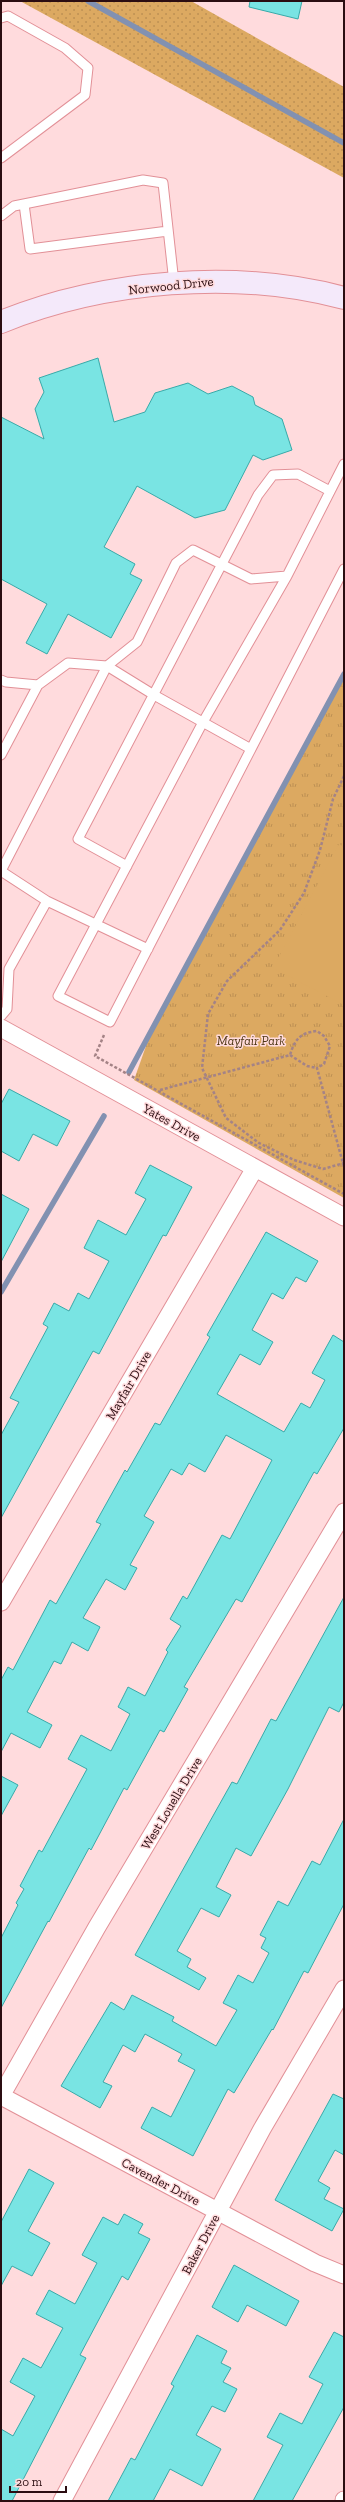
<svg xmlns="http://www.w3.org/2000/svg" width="345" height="2502" viewBox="0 0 345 2502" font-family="'Zilla Slab',serif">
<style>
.grass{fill:url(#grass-dots)}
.park{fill:url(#park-tufts)}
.pitch{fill:#dca961}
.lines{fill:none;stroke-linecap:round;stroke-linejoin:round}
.stream{stroke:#8291b1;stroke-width:5.5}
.building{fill:#79e4e3;stroke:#38aaa9}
.service-casing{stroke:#e29097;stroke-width:11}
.minor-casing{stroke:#e29097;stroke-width:19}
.secondary-casing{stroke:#e29097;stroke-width:24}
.path{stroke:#a48386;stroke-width:2.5;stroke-dasharray:3 2;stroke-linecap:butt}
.service{stroke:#fff;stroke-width:9}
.minor{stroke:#fff;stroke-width:17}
.secondary{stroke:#f4e9fa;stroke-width:22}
.labels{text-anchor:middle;stroke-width:3;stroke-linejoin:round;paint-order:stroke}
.street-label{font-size:13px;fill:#2b0d11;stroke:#ffdbdd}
.park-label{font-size:13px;font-style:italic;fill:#4d3613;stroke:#ffdbdd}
</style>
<defs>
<pattern id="grass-dots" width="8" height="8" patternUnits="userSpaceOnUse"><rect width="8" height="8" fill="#dca961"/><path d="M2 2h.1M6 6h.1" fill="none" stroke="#bd9053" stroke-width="1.8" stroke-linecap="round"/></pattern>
<pattern id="park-tufts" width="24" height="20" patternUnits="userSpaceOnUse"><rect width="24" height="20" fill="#dca961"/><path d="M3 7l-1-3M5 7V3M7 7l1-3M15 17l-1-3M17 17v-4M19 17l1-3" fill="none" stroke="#bd9053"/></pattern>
</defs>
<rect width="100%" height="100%" fill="#ffdbdd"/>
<!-- grass -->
<path class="grass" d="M20 1H191L344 87V178Z"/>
<!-- park -->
<path class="park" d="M344 677V1198L134 1080 152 1029Z"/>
<!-- pitch -->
<path class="pitch" d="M339 844 344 847V1005L273 968Z"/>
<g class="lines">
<!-- stream -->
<path class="stream" d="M88 1 344 143
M129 1072 344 674
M1 1292 104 1116"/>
</g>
<!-- building -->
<path class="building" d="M250 1H302L298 19 249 7Z
M98 358 114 422 145 412 155 393 188 383 208 394 232 386 253 397 255 405 282 419 292 450 263 460 253 455 225 510 195 518 137 486 104 547 135 564 130 574 142 580 111 638 68 614 47 654 26 643 47 604 1 579V417L44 439 35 409 44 392 39 378Z
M9 1089 70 1121 57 1146 33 1134 19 1161 1 1151V1104Z
M150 1165 192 1187 166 1236 163 1235 99 1354 93 1351 1 1518V1435L19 1402 10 1398 48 1327 43 1324 54 1303 69 1311 78 1293 89 1299 109 1261 84 1248 98 1220 126 1235 146 1199 135 1193Z
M1 1194 29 1209 1 1262Z
M266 1232 318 1261 306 1282 296 1277 283 1299 272 1293 252 1330 273 1342 260 1365 240 1354 217 1394 284 1432 301 1403 310 1408 325 1380 312 1373 333 1335 344 1342V1428L317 1474 314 1472 242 1602 236 1599 184 1687 188 1689 164 1732 160 1730 127 1790 124 1788 91 1850 89 1848 49 1922 48 1921 1 2008V1938L18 1905 16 1903 24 1889 20 1886 39 1850 42 1852 87 1769 68 1759 81 1735 111 1751 130 1714 118 1707 128 1687 145 1696 168 1652 166 1650 181 1626 170 1619 183 1596 187 1599 222 1535 230 1539 272 1460 226 1435 205 1472 189 1463 182 1475 171 1469 144 1516 154 1522 130 1565 137 1568 125 1590 106 1579 83 1618 100 1627 88 1651 72 1642 61 1664 54 1661 27 1712 52 1725 40 1748 11 1733 1 1752V1680L8 1667 13 1670 50 1600 56 1604 101 1524 96 1522 125 1470 127 1472 155 1423 160 1425 210 1337 207 1335Z
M344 1597V1702L339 1712 329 1707 288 1789 251 1856 236 1848 216 1887 231 1895 219 1917 201 1908 177 1951 191 1959 187 1967 206 1978 199 1990 135 1955 232 1782 237 1784 271 1719 276 1721Z
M1 1776 18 1785 1 1816Z
M344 1819V1904L308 1973 304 1971 273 2030 272 2029 234 2093 228 2089 193 2156 141 2128 152 2107 171 2117 195 2070 178 2061 182 2054 145 2034 135 2052 123 2045 103 2082 112 2086 100 2108 61 2086 111 2002 124 2010 132 1995 174 2017 172 2021 216 2046 237 2010 223 2003 238 1975 253 1983 269 1953 261 1948 266 1938 260 1935 278 1901 288 1906 312 1861 320 1865Z
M333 2094 344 2099V2155L335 2150 318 2181 330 2188 324 2199 344 2209 332 2231 275 2200Z
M29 2169 54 2183 28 2231 50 2243 32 2276 12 2266 1 2286V2222Z
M124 2214 143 2224 138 2233 150 2239 128 2280 122 2276 80 2355 86 2358 12 2501H1V2429L13 2436 35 2396 10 2382 23 2358 41 2368 63 2328 36 2314 49 2290 75 2304 97 2263 82 2255 103 2217 118 2225Z
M234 2265 299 2301 286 2326 247 2305 238 2322 212 2307Z
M334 2332 344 2337V2407L292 2501H253L283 2445 267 2437 280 2413 302 2424 323 2384 309 2377Z
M197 2335 227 2351 221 2363 231 2368 223 2382 237 2389 225 2412 212 2406 196 2435 221 2449 202 2486 170 2469 153 2501H108L131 2458 135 2460 174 2386 171 2384Z"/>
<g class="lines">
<!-- service casing -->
<g class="service-casing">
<path id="service" d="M1 18 8 16 65 48 88 68 85 95 1 158
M24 204 30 249 168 231
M1 216 14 206 143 180 163 183 174 283
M287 576 203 722 58 996 110 1022 344 569
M1 680 6 682 38 685 68 663 107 666 137 642 176 563 193 550 251 579 287 576 344 464
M1 755 38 685
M127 866 78 839 258 495 273 475 298 474 330 491
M1 871 107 666 154 695 251 749
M1 871 47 901 148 949
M1 1016 7 1009 9 969 47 901"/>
</g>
<!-- minor casing -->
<g class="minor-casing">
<path id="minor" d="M1 1028 344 1217
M1 1602 255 1168
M1 2096 97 1927 344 1512
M1 2096 315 2263 344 2275
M62 2501 262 2129 344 1989
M344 2501V2500"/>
</g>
<!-- secondary casing -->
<g class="secondary-casing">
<path id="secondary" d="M1 322C104 280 237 269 344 298"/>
</g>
<!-- path -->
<path class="path" d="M344 776 333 799 320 850 304 893 280 930 227 981 208 1014 202 1068 226 1118 259 1143 294 1160 323 1169 344 1163
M104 1035 95 1056 344 1194
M290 1055 307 1066 317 1068
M160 1090 290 1055C295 1039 300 1033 317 1031L324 1036 330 1046 324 1064 317 1068 344 1167"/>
<!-- service -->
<use href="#service" class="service"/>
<!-- minor -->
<use href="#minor" class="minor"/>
<!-- secondary -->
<use href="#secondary" class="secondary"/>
</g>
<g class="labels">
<!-- street labels -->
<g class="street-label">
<text transform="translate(171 285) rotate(-6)" y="5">Norwood Drive</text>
<text transform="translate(172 1122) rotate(29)" y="5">Yates Drive</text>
<text transform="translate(128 1385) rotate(-60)" y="5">Mayfair Drive</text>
<text transform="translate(171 1803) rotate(-59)" y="5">West Louella Drive</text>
<text transform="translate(161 2181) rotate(28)" y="5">Cavender Drive</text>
<text transform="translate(200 2244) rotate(-62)" y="5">Baker Drive</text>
</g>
<!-- park labels -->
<g class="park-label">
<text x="251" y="1045">Mayfair Park</text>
</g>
</g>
<!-- border -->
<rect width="345" height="2502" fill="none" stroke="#2b0d11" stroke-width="4"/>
<!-- scale -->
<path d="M10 2486v6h56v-6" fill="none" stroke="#2b0d11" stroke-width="2"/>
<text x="16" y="2486" font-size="12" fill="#2b0d11" stroke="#ffdbdd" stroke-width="3" paint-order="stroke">20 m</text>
</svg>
